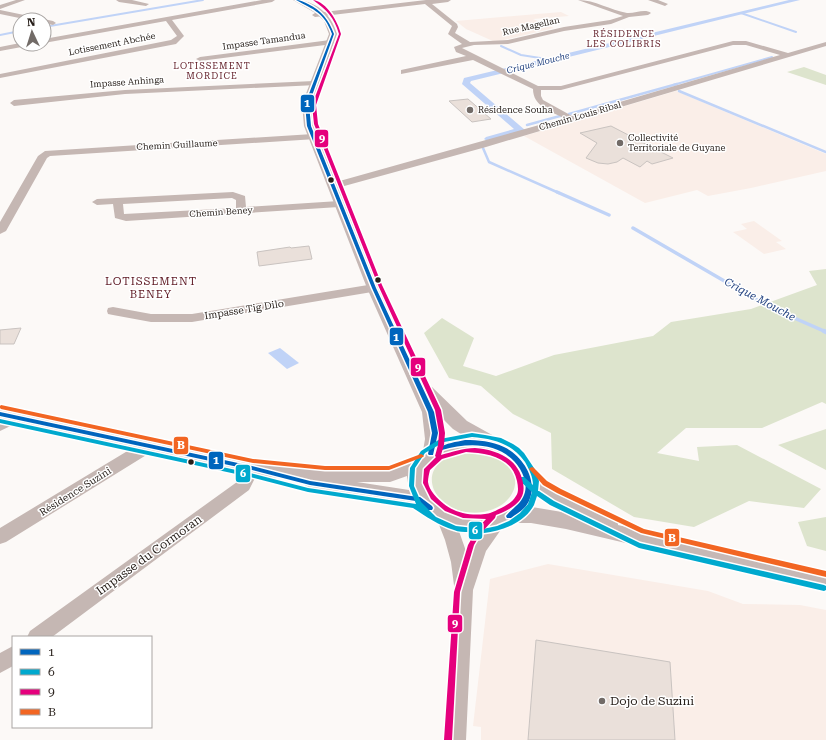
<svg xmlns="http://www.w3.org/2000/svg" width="826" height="740" viewBox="0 0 826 740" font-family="'Roboto Serif',serif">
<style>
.built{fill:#faeee8}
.green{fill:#dde4cd}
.water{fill:#c0d3f7}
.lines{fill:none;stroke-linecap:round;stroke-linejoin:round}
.stream-far3{stroke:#c0d3f7;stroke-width:2}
.stream-far2{stroke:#c0d3f7;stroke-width:2.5}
.stream-far1{stroke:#c0d3f7;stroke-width:3.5}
.stream{stroke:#c0d3f7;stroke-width:4.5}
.canal{fill:#c0d3f7;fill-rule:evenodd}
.building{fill:#eae0da;stroke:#c9c3c0}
.minor{fill:#c5b7b3;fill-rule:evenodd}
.major{fill:#c6b8b5;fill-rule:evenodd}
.bus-1-casing{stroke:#fff;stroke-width:3}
.bus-2-casing{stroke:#fff;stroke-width:3}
.bus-3-casing{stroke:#fff;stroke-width:3}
.bus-4-casing{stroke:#fff;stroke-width:3}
.bus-1{fill:#0065bd;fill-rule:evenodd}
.bus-2{fill:#00a9ce;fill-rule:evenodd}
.bus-3{fill:#e5007d;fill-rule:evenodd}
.bus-4{fill:#f26522;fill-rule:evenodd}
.poi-dot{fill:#726b67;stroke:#fff;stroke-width:1.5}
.bus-dot{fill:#271f1a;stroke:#fff;stroke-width:1.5}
.labels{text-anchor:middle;stroke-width:3;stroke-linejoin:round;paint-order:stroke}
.far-street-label{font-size:9px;fill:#271f1a;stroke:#fff}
.far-neighbourhood-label{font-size:9px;letter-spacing:1px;fill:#5f1a24;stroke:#fff}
.far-water-label{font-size:9px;font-style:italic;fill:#264582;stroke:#fff}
.far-poi-label{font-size:9px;fill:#271f1a;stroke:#fff;text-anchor:start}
.street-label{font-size:10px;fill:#271f1a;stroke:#fff}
.neighbourhood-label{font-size:11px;letter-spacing:1px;fill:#5f1a24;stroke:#fff}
.water-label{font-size:11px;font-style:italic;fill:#264582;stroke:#fff}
.near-street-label{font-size:12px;fill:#271f1a;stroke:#fff}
.near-poi-label{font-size:12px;fill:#271f1a;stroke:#fff;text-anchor:start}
.line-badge{stroke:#fff;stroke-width:1.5}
.badge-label{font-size:11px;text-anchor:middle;font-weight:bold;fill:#fff}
</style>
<rect width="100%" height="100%" fill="#fcf9f7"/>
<!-- built -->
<path class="built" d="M561 12 569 16 533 19 554 28 495 42 466 29 456 21Z
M676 91 826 154V171L751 188 708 196 697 190 645 203 524 136Z
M754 221 782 241 776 242 786 249 764 254 733 232 747 229 741 224Z
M548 564 708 591 743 604 800 605 826 610V740H481V727L473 726 490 579Z"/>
<!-- green -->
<path class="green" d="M804 67 826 75V85L787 72Z
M826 269V404L822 402 762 428H686L657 453 699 461 697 447 737 445 821 489 804 508 749 501 694 527 634 517 552 469 551 433 513 414 481 386 449 378 424 333 442 318 474 338 463 366 496 376 554 355 653 336 671 322 751 309 817 285 809 271Z
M826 429V470L778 445Z
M472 451C479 452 486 453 493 455 529 470 518 506 483 512 431 520 405 457 472 451Z
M826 517V551L807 546 798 522Z"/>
<!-- water -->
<path class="water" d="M280 348 299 363 287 369 268 353Z"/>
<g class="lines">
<!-- stream-far3 -->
<path class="stream-far3" d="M741 13 796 32
M44 27 203 0
M0 35 20 31
M501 46 521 55 553 60
M673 85 772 57"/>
<!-- stream-far2 -->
<path class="stream-far2" d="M679 91 826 152
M569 114 677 84
M527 125 560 116
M483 148 489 162 559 193"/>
<!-- stream-far1 -->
<path class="stream-far1" d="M557 192 609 215
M633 228 769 307 826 332"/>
<!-- stream -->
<path class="stream" d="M824 331 826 332"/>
<!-- canal -->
<path class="canal" d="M789 0H800L471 81 470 83 525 130 524 132 492 141 489 142 484 139 486 137 514 129 462 84 464 78Z"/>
</g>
<!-- building -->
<path class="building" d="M468 99 491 119 472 122 449 101Z
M611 126 661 152 673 158 652 164 647 161 640 167 623 158 617 162 608 164 598 163 586 158 597 143 580 133Z
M309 246 312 259 259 266 257 252 290 247 291 248Z
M21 328 14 344H0V330Z
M536 640 670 662 675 740H528Z"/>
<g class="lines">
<!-- minor -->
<path class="minor" d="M16 0H25L0 9V5Z
M116 0H132L149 4 146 6 119 2Z
M262 0H275L272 2 172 20 184 36 176 44 0 78V74L171 40 177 36 166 21 44 43V39Z
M426 0H451L448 2 432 4 457 24 458 27 455 33 470 42 508 40 564 27 610 20 623 16 578 0C595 0 610 10 627 13 634 14 645 8 651 13L648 15 629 17 611 24 564 31 508 44 474 45 462 48 538 86H561L733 41H746L788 53 826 42V46L486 147 337 188H329L328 186 329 184 564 118C550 111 533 106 533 89L473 60 401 74V70L466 56 456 52 454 47 462 44 448 34 452 26 425 4 315 17 312 15 315 13ZM733 45H746L780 55 572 116 543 100 541 96V90H561Z
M648 0H658L668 4 665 6Z
M0 10 53 21 56 23 53 25 44 23V20H29L0 14Z
M330 40 334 42 333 44 200 61 196 59 200 57Z
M20 43 31 44 27 46 0 51V47Z
M314 81 318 83 317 85 125 94 14 106 10 103 14 100 125 90Z
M313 134 316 135 318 137 316 139 50 156 47 158 6 231 0 234V222L38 156 45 151Z
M233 192 245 196 246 207 339 201 344 204 339 207 126 221 115 218 113 204 97 205 92 202 97 199ZM232 198 236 200V208L124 214 123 204Z
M374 284 378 285 380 288 378 291 192 322H151L113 315 108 314 107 311 108 308 113 307 151 314H192Z
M16 412 21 413 23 417 21 421 0 431V419Z
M150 440 156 441 158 445 156 449 6 542 0 544V528L144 441Z
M252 462 258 464 260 468 249 490 52 637H27L30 631 237 482 246 464Z
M445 510 451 512 454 517 467 554C471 544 486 514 498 514 500 514 502 516 504 516L507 521 486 551 473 590 466 740H444L455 593 451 562 445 540 436 517 439 512Z
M13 646V666L0 673V653Z"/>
<!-- major -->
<path class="major" d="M293 0C315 0 331 13 337 34L312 104 314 126 381 288 428 386 432 387 467 421 494 436 496 440 514 447 527 457 534 469 553 485 583 503 615 517 618 523V525L826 572V590L566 529 531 523H514L484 532 465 531 438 523 413 506 314 490 307 488 304 483 306 480 268 477 263 478 0 420V408L251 461 325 468H389L416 458 423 451 425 439 422 412 367 288 304 126 302 104 329 34 324 21 317 14ZM441 417 453 429 464 436 444 440ZM474 449C550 463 519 531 459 513 450 510 439 506 434 497 413 464 445 450 474 449ZM407 476 409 490 357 482H390ZM537 494 568 513 532 507Z"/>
<!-- bus-1 casing -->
<g class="bus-1-casing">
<path id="bus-1" d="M296 0C300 0 304 2 308 4 321 10 329 20 334 34L309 104 311 126 376 288 434 412 438 433 433 455H429L428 454 432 433 428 412 372 288 307 126 305 104 332 34C324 12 314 10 296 0Z
M0 412 252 466 310 481 418 497H420L432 506 433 508 432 510H428L416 501 310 485 252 470 0 416Z
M465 440C478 440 492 441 504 447 525 457 541 485 526 506 522 511 516 514 511 518H507L506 516C512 508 522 504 525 492 527 484 524 476 520 469 503 442 470 442 442 450L440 449 439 448C446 443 456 442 465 440Z"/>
</g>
<!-- bus-2 casing -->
<g class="bus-2-casing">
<path id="bus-2" d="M0 419 250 473 308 488 416 504 409 486 410 468 421 451 440 439 472 433 485 435 501 438 513 444 519 448 524 453 534 468 539 481 538 491H539L554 501 640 543 824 585 826 586V590L824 591 639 548 550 505 537 496C536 499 535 502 534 505 525 522 503 531 484 533 479 534 474 533 469 532 464 532 458 532 454 530 440 526 425 516 413 508L308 492 250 477 0 423ZM472 437C494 439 511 443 525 462 529 469 533 477 533 485L524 477H520L519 479 520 481 532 492 528 504 520 513 509 521 497 526 483 529 456 526 436 517 421 502 414 486 415 468 425 453 444 442Z"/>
</g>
<!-- bus-3 casing -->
<g class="bus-3-casing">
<path id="bus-3" d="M313 0C327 2 338 22 341 34L316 105 318 124 382 285 441 410 445 433 444 445 441 455C452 452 463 448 475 448 498 450 519 459 523 483 525 492 522 500 515 505 509 510 502 513 496 515L495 518 481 533 474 545 460 592 452 740H444L454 592 468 545 477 529 486 519 463 518 445 511 431 499 423 483 424 469 436 457 435 456 438 445 439 433 435 410 378 285 314 124 312 105 339 34C334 17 327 10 313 0ZM466 452C487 453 512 457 517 481 518 486 519 492 516 496 512 503 505 506 499 509 495 511 489 514 485 514 471 516 455 513 444 504 438 499 429 491 428 482 428 478 429 474 430 470L442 459Z"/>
</g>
<!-- bus-4 casing -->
<g class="bus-4-casing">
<path id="bus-4" d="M1 405 253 459 325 466H389L421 454 423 455 424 456 423 457 389 470H325L253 463 1 409 0 408V406Z
M532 467 534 468 547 481 561 489 644 529 826 571V577L641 533 557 493 543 485 530 470 529 469 530 468Z"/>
</g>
<!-- bus-1 -->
<use href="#bus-1" class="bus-1"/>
<!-- bus-2 -->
<use href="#bus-2" class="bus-2"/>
<!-- bus-3 -->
<use href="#bus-3" class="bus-3"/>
<!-- bus-4 -->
<use href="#bus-4" class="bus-4"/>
</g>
<!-- markers -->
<g class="poi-dot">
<circle cx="470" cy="110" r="4"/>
<circle cx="620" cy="143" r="4"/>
<circle cx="602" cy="701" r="4"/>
</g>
<g class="bus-dot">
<circle cx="331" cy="180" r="3.5"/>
<circle cx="378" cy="280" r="3.5"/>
<circle cx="191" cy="462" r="3.5"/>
</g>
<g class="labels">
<!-- far-street labels -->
<g class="far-street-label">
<text transform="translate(531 26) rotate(-13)" y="3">Rue Magellan</text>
<text transform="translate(264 41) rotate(-8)" y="3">Impasse Tamandua</text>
<text transform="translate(112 44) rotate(-11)" y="3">Lotissement Abchée</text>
<text transform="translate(127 82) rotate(-4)" y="3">Impasse Anhinga</text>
<text transform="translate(580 116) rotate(-16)" y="3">Chemin Louis Ribal</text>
<text transform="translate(177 145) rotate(-3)" y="3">Chemin Guillaume</text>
<text transform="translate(221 212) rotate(-4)" y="3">Chemin Beney</text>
</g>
<!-- far-neighbourhood labels -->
<g class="far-neighbourhood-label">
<text x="624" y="37">RÉSIDENCE<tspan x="624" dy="10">LES COLIBRIS</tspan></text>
<text x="212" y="69">LOTISSEMENT<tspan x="212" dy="10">MORDICE</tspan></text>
</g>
<!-- far-water labels -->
<g class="far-water-label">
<text transform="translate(538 63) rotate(-14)" y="3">Crique Mouche</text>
</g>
<!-- far-poi labels -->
<g class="far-poi-label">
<text x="478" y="113">Résidence Souha</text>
<text x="628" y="141">Collectivité<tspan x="628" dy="10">Territoriale de Guyane</tspan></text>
</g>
<!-- street labels -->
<g class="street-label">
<text transform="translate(244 309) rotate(-9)" y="4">Impasse Tig Dilo</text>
<text transform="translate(75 491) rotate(-32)" y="4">Résidence Suzini</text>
</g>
<!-- neighbourhood labels -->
<g class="neighbourhood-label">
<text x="151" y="285">LOTISSEMENT<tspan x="151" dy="13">BENEY</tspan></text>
</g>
<!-- water labels -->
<g class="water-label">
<text transform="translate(760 299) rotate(28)" y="4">Crique Mouche</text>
</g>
<!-- near-street labels -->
<g class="near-street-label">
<text transform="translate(149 555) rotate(-36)" y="4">Impasse du Cormoran</text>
</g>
<!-- near-poi labels -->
<g class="near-poi-label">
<text x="610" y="705">Dojo de Suzini</text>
</g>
</g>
<g class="line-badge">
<rect x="300" y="94" width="15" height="19" rx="4" fill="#0065bd"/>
<rect x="314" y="129" width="15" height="19" rx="4" fill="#e5007d"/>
<rect x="389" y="327" width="15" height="19" rx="4" fill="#0065bd"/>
<rect x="410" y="357" width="16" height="20" rx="4" fill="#e5007d"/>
<rect x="173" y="436" width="16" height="19" rx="4" fill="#f26522"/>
<rect x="208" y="451" width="16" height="19" rx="4" fill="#0065bd"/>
<rect x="235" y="464" width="16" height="19" rx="4" fill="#00a9ce"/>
<rect x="468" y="521" width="15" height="19" rx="4" fill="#00a9ce"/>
<rect x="664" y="528" width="16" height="19" rx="4" fill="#f26522"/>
<rect x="447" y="614" width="16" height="19" rx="4" fill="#e5007d"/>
</g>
<g class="badge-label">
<text x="307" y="107">1</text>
<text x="322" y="142">9</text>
<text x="396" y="341">1</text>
<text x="418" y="371">9</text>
<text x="181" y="449">B</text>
<text x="216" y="464">1</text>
<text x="243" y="477">6</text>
<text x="475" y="534">6</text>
<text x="672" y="542">B</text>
<text x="455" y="627">9</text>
</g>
<!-- legend -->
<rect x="12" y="636" width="140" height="92" fill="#ffffff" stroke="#a9a5a3"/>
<rect x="20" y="649" width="20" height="6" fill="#0065bd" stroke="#a9a5a3"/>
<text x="48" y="656" font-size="12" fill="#271f1a">1</text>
<rect x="20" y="669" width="20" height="6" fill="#00a9ce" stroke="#a9a5a3"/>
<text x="48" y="676" font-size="12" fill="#271f1a">6</text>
<rect x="20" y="689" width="20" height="6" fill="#e5007d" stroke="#a9a5a3"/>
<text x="48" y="696" font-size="12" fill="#271f1a">9</text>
<rect x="20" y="709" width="20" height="6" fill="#f26522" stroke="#a9a5a3"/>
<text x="48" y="716" font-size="12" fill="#271f1a">B</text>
<!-- north arrow -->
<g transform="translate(32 32) rotate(356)"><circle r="19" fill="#ffffff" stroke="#a9a5a3"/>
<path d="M0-3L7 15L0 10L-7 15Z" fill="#726b67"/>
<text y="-6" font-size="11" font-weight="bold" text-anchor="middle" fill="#271f1a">N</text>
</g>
</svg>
